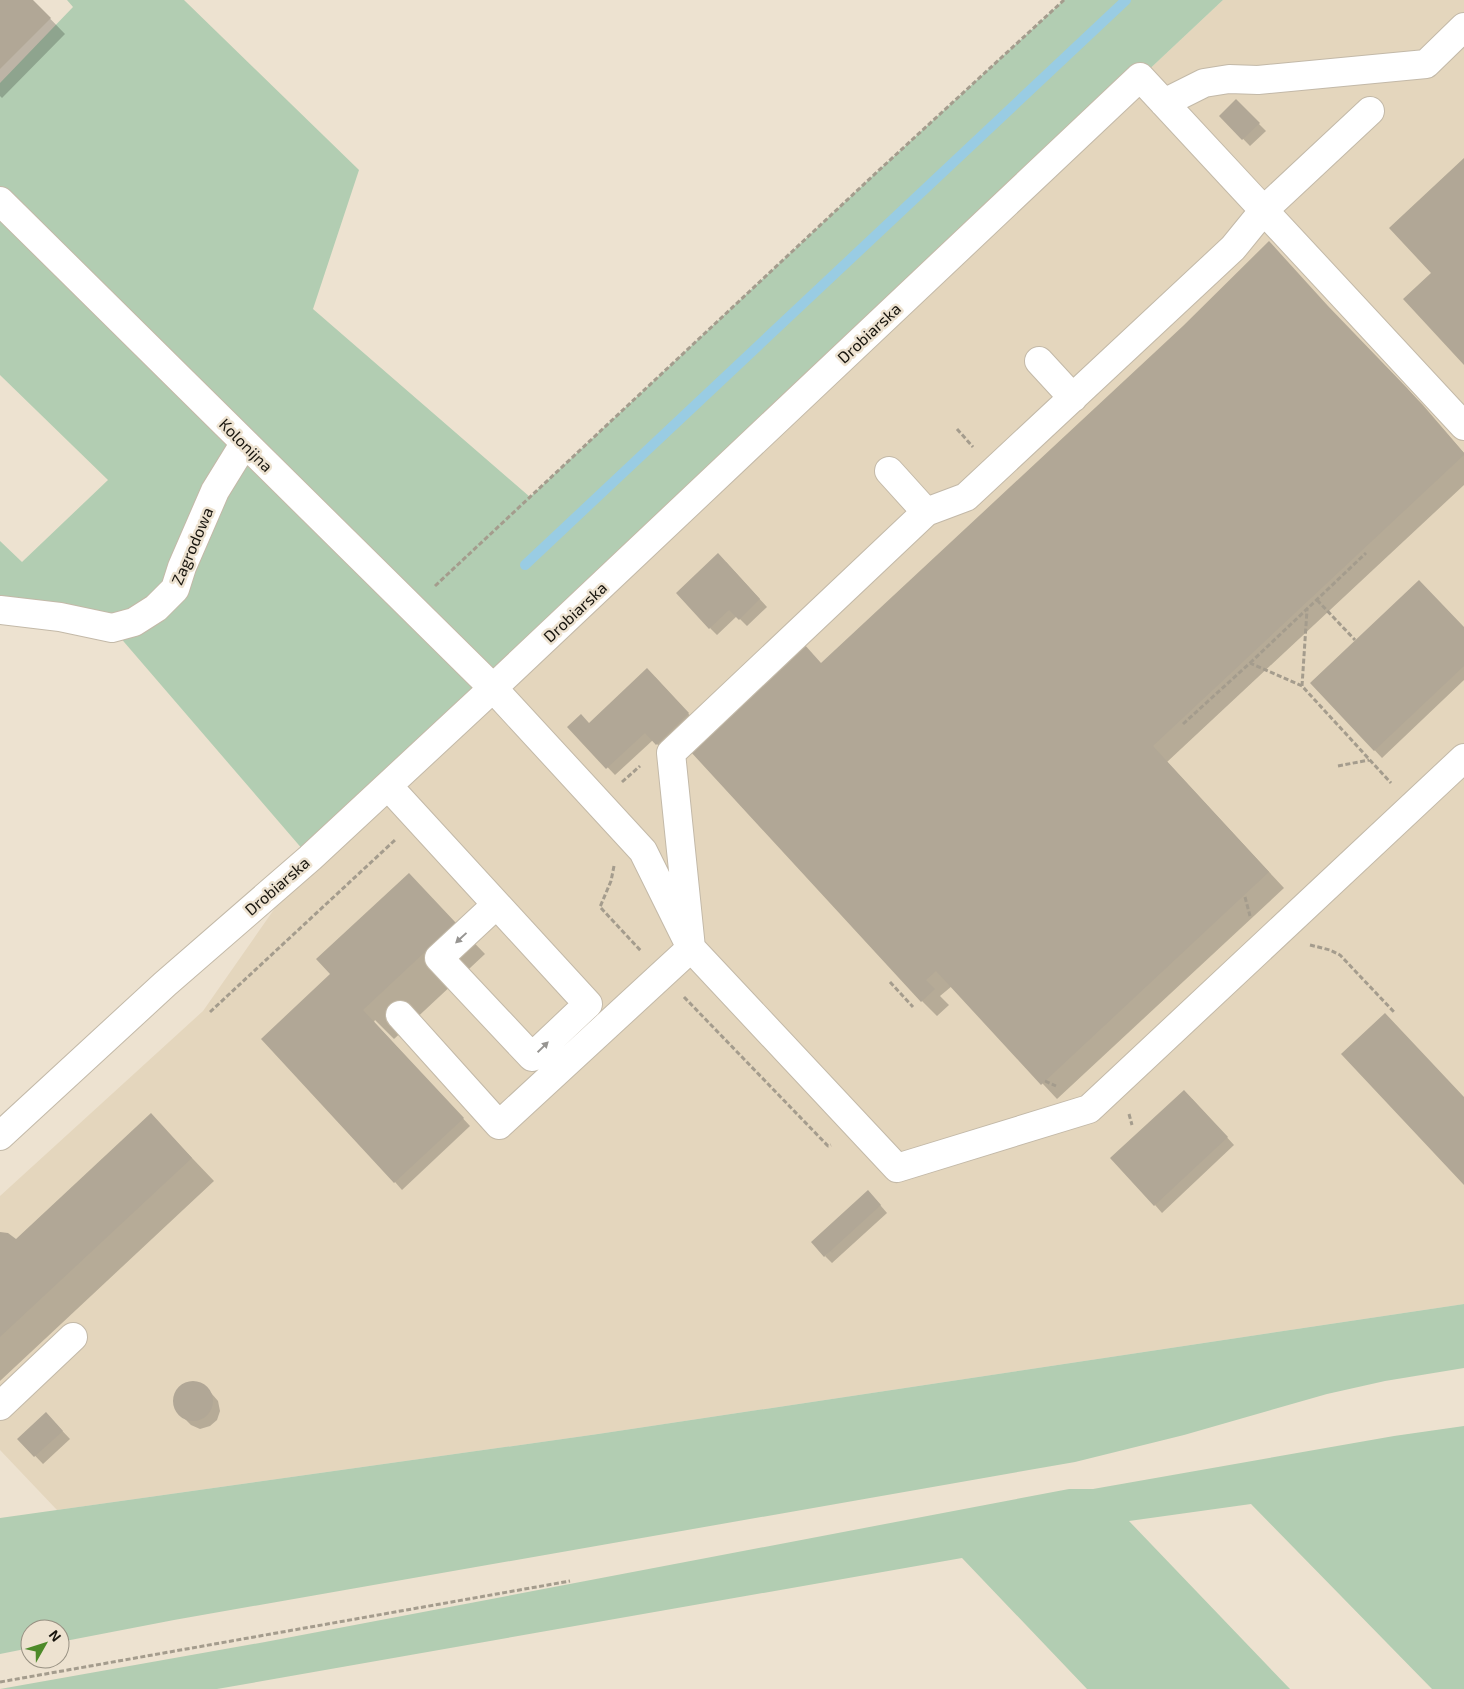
<svg xmlns="http://www.w3.org/2000/svg" width="1464" height="1689" viewBox="0 0 1464 1689" font-family="'Exo 2',sans-serif">
<style>
.built{fill:#e4d6bd}
.green{fill:#b2cdb2}
.shadow{fill:#0003}
.lines{fill:none;stroke-linecap:round;stroke-linejoin:round}
.stream{stroke:#99cce3;stroke-width:10}
.building{fill:#b1a796}
.minor-casing{stroke:#c3b9a8;stroke-width:30}
.path{stroke:#a49c8d;stroke-width:3;stroke-dasharray:5 2.5;stroke-linecap:butt}
.minor{stroke:#fff;stroke-width:28}
.oneway{fill:#979592}
.labels{text-anchor:middle;stroke-width:5;stroke-linejoin:round;paint-order:stroke}
.street-label{font-size:16px;fill:#17140d;stroke:#ede2d0}
</style>
<rect width="100%" height="100%" fill="#ede2d0"/>
<!-- built -->
<path class="built" d="M1223 0H1464V1304L598 1434 57 1510 0 1450V1196L203 1011 310 858Z"/>
<!-- green -->
<path class="green" d="M67 0H184L359 170 313 309 530 497 877 172 1064 0H1223L310 858 112 628 0 610V541L22 562 108 480 0 375V83L73 7Z
M1464 1304V1368L1385 1381 1327 1394 1184 1435 1075 1462 174 1620 60 1642V1629H30V1648L0 1654V1518L598 1434Z
M1464 1426V1689H1432L1251 1504 1129 1521 1290 1689H1087L962 1558 217 1689H0L265 1642 1069 1489H1093L1394 1436Z"/>
<!-- shadow -->
<path class="shadow" d="M0 0H32L65 34 2 98 0 96Z
M1236 101 1266 131 1250 146 1221 116Z
M1343 323 1423 405 1464 453V485L1167 762 1284 888 1057 1099 952 986 940 996 949 1005 937 1016 922 1001 822 664Z
M726 562 767 607 747 626 737 616 717 635 710 628Z
M1464 628V680L1382 758 1312 683Z
M655 677 695 721 664 751 653 740 615 775 569 727 590 725Z
M409 875 485 954 394 1039 375 1020 374 1022 470 1126 402 1190 395 1182 332 974Z
M1192 1099 1234 1145 1162 1213 1155 1205Z
M151 1115 214 1181 0 1381V1234L16 1240Z
M875 1199 887 1213 832 1263 825 1256Z
M195 1382 204 1386 212 1394 218 1401 220 1411 217 1420 210 1426 200 1429 191 1425 176 1410 175 1400 177 1391 185 1384Z
M53 1421 70 1439 43 1464 19 1439Z"/>
<g class="lines">
<!-- stream -->
<path class="stream" d="M525 565 1126 0"/>
</g>
<!-- building -->
<path class="building" d="M0 0H33L51 18 0 69Z
M1236 99 1260 123 1242 140 1219 116Z
M1464 158V365L1403 299 1431 273 1389 228Z
M1269 241 1328 306 1407 388 1464 453V455L1153 746 1269 872 1041 1085 936 971 926 980 935 989 921 1002 690 751 804 644 821 663 1183 326Z
M718 553 760 599 739 620 729 610 709 629 676 593Z
M1419 580 1464 627V666L1374 751 1310 683Z
M647 668 689 713 656 745 645 733 606 769 567 727 581 714 589 723Z
M409 873 456 923 363 1010 464 1118 394 1183 261 1039 330 974 316 959Z
M1385 1013 1464 1097V1185L1341 1054Z
M1184 1090 1228 1137 1154 1206 1110 1158Z
M151 1113 192 1158 0 1337V1232L8 1233 16 1239Z
M868 1190 881 1205 824 1257 811 1242Z
M173 1401a20 20 0 1 1 40 0a20 20 0 1 1-40 0Z
M46 1412 63 1431 34 1457 17 1439Z"/>
<g class="lines">
<!-- minor casing -->
<g class="minor-casing">
<path id="minor" d="M1164 103 1204 83 1229 79 1258 80 1426 64 1464 27
M0 201 493 688 643 851 691 948 897 1168 1089 1109 1464 758
M1039 361 1073 398
M889 471 926 512
M0 610 60 617 112 628 134 622 156 608 175 589 182 567 215 491 244 444
M388 786 588 1004 532 1057 439 958 496 905
M400 1015 499 1125 691 948 671 753 926 512 966 497 1233 248 1264 210 1370 111
M0 1136 165 984 310 858 493 688 1140 77 1464 426
M0 1406 73 1337"/>
</g>
<!-- path -->
<path class="path" d="M957 429 973 447
M435 586 877 172 1064 0
M1317 600 1355 640
M1250 663 1366 553
M1302 686 1307 610
M1183 724 1250 663 1302 686 1391 783
M1338 766 1369 760
M622 782 640 766
M614 866 611 881 600 907 641 951
M1245 897 1250 916
M1310 945 1330 950 1340 955 1394 1012
M890 982 913 1007
M684 997 828 1146 831 1145
M210 1012 395 840
M1045 1081 1056 1086
M1129 1114 1132 1125
M0 1682 570 1581"/>
<!-- minor -->
<use href="#minor" class="minor"/>
</g>
<!-- one-way arrows -->
<defs><path id="oneway-solid" d="M-6-.8H1V-3.2L6.5 0L1 3.2V.8H-6Z" transform="scale(1.25)"/></defs>
<g class="oneway">
<use href="#oneway-solid" transform="translate(461 938) rotate(137)"/>
<use href="#oneway-solid" transform="translate(543 1047) rotate(-44)"/>
</g>
<g class="labels">
<!-- street labels -->
<g class="street-label">
<text transform="translate(869 333) rotate(-43)" y="6">Drobiarska</text>
<text transform="translate(246 445) rotate(45)" y="6">Kolonijna</text>
<text transform="translate(192 546) rotate(-67)" y="6">Zagrodowa</text>
<text transform="translate(575 612) rotate(-43)" y="6">Drobiarska</text>
<text transform="translate(277 886) rotate(-41)" y="6">Drobiarska</text>
</g>
</g>
<!-- north arrow -->
<g transform="translate(45 1644) rotate(51)"><circle r="24" fill="#ede2d0" stroke="#979082"/>
<path d="M0-4L9 19L0 12L-9 19Z" fill="#4d8a29"/>
<text y="-8" font-size="14" font-weight="bold" text-anchor="middle" fill="#17140d">N</text>
</g>
</svg>
